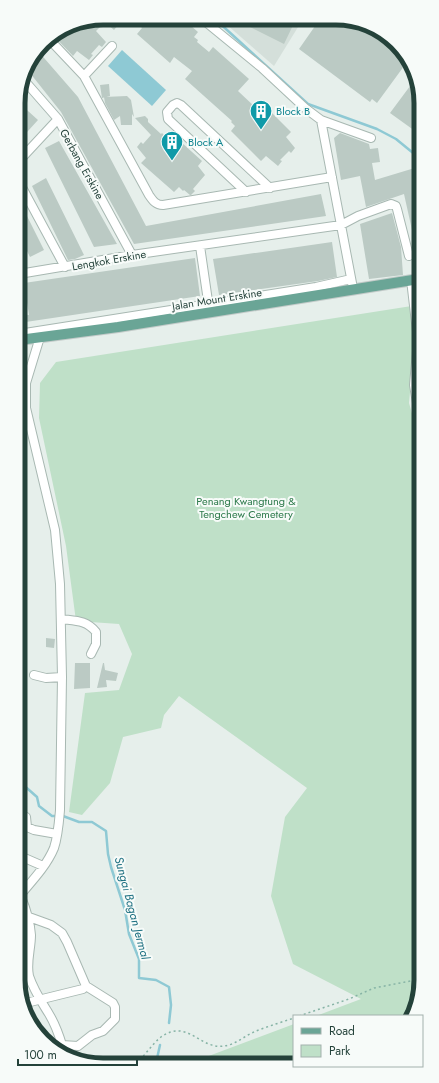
<svg xmlns="http://www.w3.org/2000/svg" width="439" height="1083" viewBox="0 0 439 1083" font-family="Jost,sans-serif">
<style>
.built{fill:#d4dfda}
.green{fill:#bfe0c8}
.water{fill:#8ec9d4}
.lines{fill:none;stroke-linecap:round;stroke-linejoin:round}
.stream{stroke:#8ec9d4;stroke-width:2.5}
.building{fill:#bbcac4}
.minor-casing{stroke:#a8b8b2;stroke-width:10}
.major-casing{stroke:#c2cac8;stroke-width:12}
.path{stroke:#86b3a5;stroke-width:1.5;stroke-dasharray:2 3;stroke-linecap:butt}
.minor{stroke:#fff;stroke-width:8}
.major{stroke:#6aa596;stroke-width:10}
.labels{text-anchor:middle;stroke-width:4;stroke-linejoin:round;paint-order:stroke}
.culture-label{font-size:11px;fill:#0d838f;stroke:#f7fbf9;text-anchor:start}
.street-label{font-size:11px;fill:#24423a;stroke:#f7fbf9}
.park-label{font-size:11px;fill:#2d7a4b;stroke:#f7fbf9}
.water-label{font-size:12px;font-style:italic;fill:#1c6f80;stroke:#f7fbf9}
.rim{fill:none;stroke:#24423a;stroke-width:5}
</style>
<rect width="100%" height="100%" fill="#e6efeb"/>
<!-- built -->
<path class="built" d="M229 19H303L274 66 226 24Z"/>
<!-- green -->
<path class="green" d="M418 305 409 403 419 438 421 986 409 1016H316L361 999 293 964 271 896 285 817 307 788 179 696 164 715 161 728 123 737 110 783 82 815 69 812 85 693 119 690 132 654 119 624 76 621 66 546 39 418 40 383 56 362Z
M294 1024V1062L190 1063Z"/>
<!-- water -->
<path class="water" d="M122 50 166 90 152 106 108 66Z"/>
<g class="lines">
<!-- stream -->
<path class="stream" d="M215 19 308 104 377 129 396 139 418 157
M20 782 37 797 39 806 52 816H63L79 822H92L106 831 108 854 111 867 125 910 129 934 139 959V978L156 980 169 987 171 1005 169 1023
M156 1063 160 1045"/>
</g>
<!-- building -->
<path class="building" d="M103 18H124L114 30 105 22 96 31 106 42 102 47 99 45 91 54 93 55 89 60 77 51 73 56 53 35 71 24Z
M133 18 183 19 198 32 194 37 198 40 197 42 209 52 213 47 249 79 238 91 255 107 260 101 291 132 286 137 295 148 291 153 289 151 280 160 282 161 278 166 266 156 261 161 231 131 235 126 231 122 232 121 185 79 192 71 174 57 170 63 137 34 142 28Z
M238 19H264L277 25 280 19H296L284 44 248 26V25Z
M320 19 352 20 406 60 407 62 377 103 372 99 370 102 299 49Z
M38 51 78 97 146 226 321 194 326 216 134 244 61 112 26 68 27 65Z
M416 78 418 81V126L415 131 390 113Z
M109 84 110 96 102 98 100 85Z
M127 96 131 100 134 117 132 114V125H121L120 116 114 120 105 103 104 97Z
M18 102 38 120 18 142Z
M145 116 148 119V122L161 134 162 133 166 137 170 132 202 161 198 166 205 175 193 189 195 191 191 195H190L184 190 183 191 179 187 174 192 141 163 146 158 137 147 141 142 143 144 151 135 135 118Z
M340 133 369 144 370 149 378 148 380 162 372 163 375 180 418 167 419 248H416L404 194 366 207 360 176 341 180 334 138Z
M59 141 117 244 94 247 45 148Z
M46 178 84 255 75 259 68 260 32 186Z
M18 198 44 250 30 257 19 235Z
M392 213 401 247 403 275 369 279 360 224Z
M332 242 337 277 318 281 219 295 213 259Z
M195 258 200 296 19 323V314L29 315 24 283Z
M46 638 55 639 54 648 46 647Z
M75 663H90V688L74 689Z
M103 663H104L105 670 118 673 116 681 106 680 107 687 97 688Z"/>
<g class="lines">
<!-- minor casing -->
<g class="minor-casing">
<path id="minor" d="M202 19 262 68 305 108 321 120 371 138
M48 38 84 76 149 195C153 201 156 205 163 205L332 177
M84 76 112 46
M23 79 58 119 132 255
M321 120 352 283
M18 162 58 119
M18 180 65 267
M246 192 168 119 167 112 173 105 177 103 181 105 270 188
M200 246 209 308
M19 274 132 255 341 225 358 216 391 204 396 206 397 209 409 256
M411 280 418 340 414 385 419 415
M19 337 25 333 316 287 351 279
M61 619C76 621 86 620 96 632V644L91 654
M34 675 46 678 62 677
M26 817 27 827 34 830 57 834
M20 856 43 866
M21 894C33 880 47 865 54 848 58 836 59 822 60 810L62 677 60 584 55 530 26 408V383L40 337
M21 897C26 909 30 921 31 935 31 949 26 962 29 976 34 991 41 1001 49 1014 55 1024 59 1035 62 1045L60 1049
M29 917 51 925 62 933 67 942 86 986 113 1003 115 1007V1019L103 1031 92 1035 78 1046 62 1045
M22 1004 83 989 86 986"/>
</g>
<!-- major casing -->
<g class="major-casing">
<path id="major" d="M19 340 118 327 419 279"/>
</g>
<!-- path -->
<path class="path" d="M299 1016 349 999 374 988 421 979
M136 1063C145 1056 152 1044 161 1037 188 1018 200 1050 224 1046 235 1045 246 1035 256 1031 269 1026 282 1022 294 1018"/>
<!-- minor -->
<use href="#minor" class="minor"/>
<!-- major -->
<use href="#major" class="major"/>
</g>
<!-- icons -->
<defs>
<g id="building-pin" transform="scale(1.15)"><path d="M0 17L-7.5 6A9.5 9.5 0 1 1 7.5 6Z" fill="#0f9aa8" stroke="#f7fbf9"/><path d="M-4-6H4V6H1V3H-1V6H-4ZM-2.5-4.3h1.7v1.8h-1.7ZM.8-4.3h1.7v1.8H.8ZM-2.5-1h1.7V.8h-1.7ZM.8-1h1.7V.8H.8Z" fill="#fff"/></g>
</defs>
<g fill-rule="evenodd">
<use href="#building-pin" x="261" y="111"/>
<use href="#building-pin" x="172" y="142"/>
</g>
<g class="labels">
<!-- culture labels -->
<g class="culture-label">
<text x="276" y="115">Block B</text>
<text x="188" y="146">Block A</text>
</g>
<!-- street labels -->
<g class="street-label">
<text transform="translate(82 164) rotate(61)" y="4">Gerbang Erskine</text>
<text transform="translate(109 260) rotate(-10)" y="4">Lengkok Erskine</text>
<text transform="translate(217 299) rotate(-9)" y="4">Jalan Mount Erskine</text>
</g>
<!-- park labels -->
<g class="park-label">
<text x="246" y="505">Penang Kwangtung &amp;<tspan x="246" dy="13">Tengchew Cemetery</tspan></text>
</g>
<!-- water labels -->
<g class="water-label">
<text transform="translate(132 908) rotate(75)" y="4">Sungai Bagan Jermal</text>
</g>
</g>
<!-- crop -->
<path d="M0 0H439V1083H0ZM103 25H336A78 78 0 0 1 414 103V980A78 78 0 0 1 336 1058H103A78 78 0 0 1 25 980V103A78 78 0 0 1 103 25Z" fill="#f7fbf9" fill-rule="evenodd"/>
<path class="rim" d="M103 25H336A78 78 0 0 1 414 103V980A78 78 0 0 1 336 1058H103A78 78 0 0 1 25 980V103A78 78 0 0 1 103 25Z"/>
<!-- legend -->
<rect x="293" y="1015" width="130" height="52" fill="#f7fbf9" stroke="#a3b1ad"/>
<rect x="301" y="1028" width="20" height="6" fill="#6aa596" stroke="#a3b1ad"/>
<text x="329" y="1035" font-size="12" fill="#24423a">Road</text>
<rect x="301" y="1045" width="20" height="12" fill="#bfe0c8" stroke="#a3b1ad"/>
<text x="329" y="1055" font-size="12" fill="#24423a">Park</text>
<!-- scale -->
<path d="M18 1059v6h119v-6" fill="none" stroke="#24423a" stroke-width="2"/>
<text x="24" y="1059" font-size="12" fill="#24423a" stroke="#f7fbf9" stroke-width="3" paint-order="stroke">100 m</text>
</svg>
